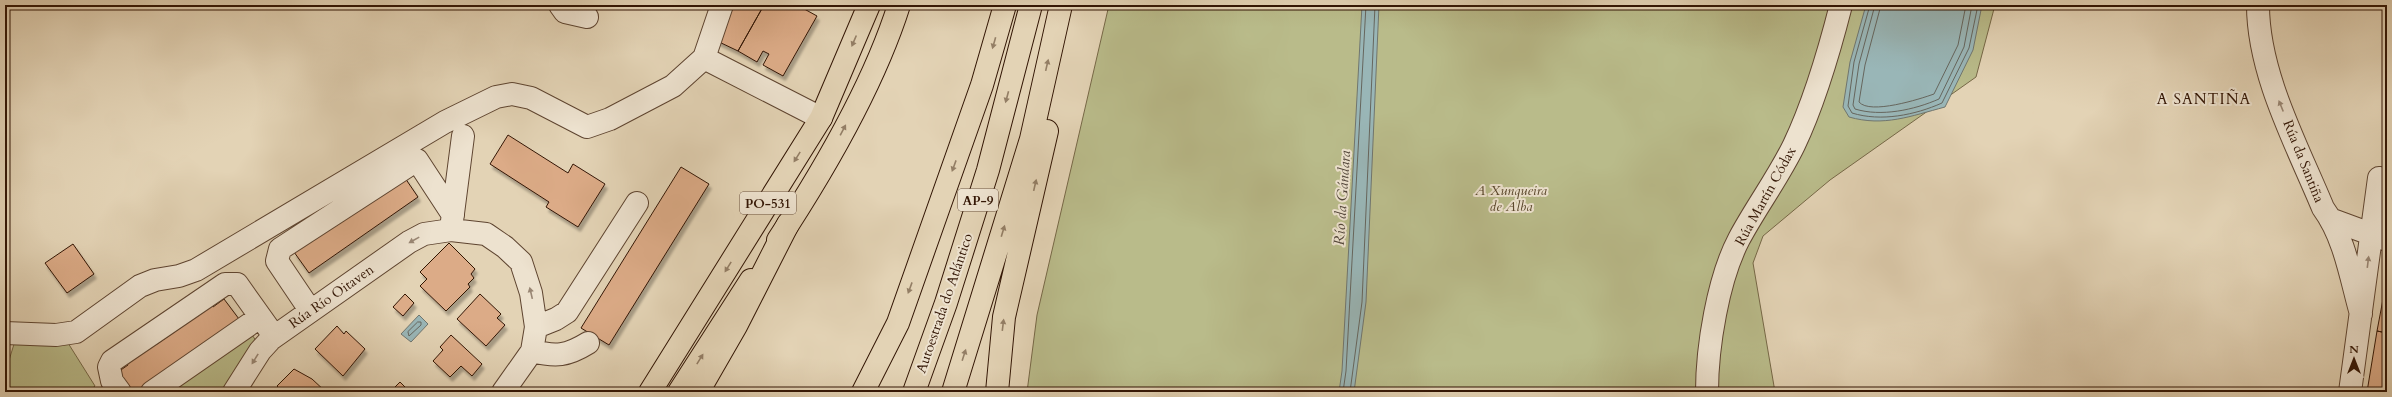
<svg xmlns="http://www.w3.org/2000/svg" width="2392" height="397" viewBox="0 0 2392 397" font-family="Cardo,serif">
<style>
.green{fill:#b9bb8a;stroke:#766847}
.water{fill:#99b6b7;stroke:#70766f}
.lines{fill:none;stroke-linecap:round;stroke-linejoin:round}
.shore{stroke:#66665e;stroke-width:1}
.building{fill:#dcab87;stroke:#321504;filter:url(#shadow)}
.minor-casing{stroke:#5e4430;stroke-width:24}
.major-casing{stroke:#321504;stroke-width:24}
.highway-casing{stroke:#321504;stroke-width:24}
.minor{stroke:#ede2cf;stroke-width:22}
.major{stroke:#e3d3b5;stroke-width:22}
.highway{stroke:#e3d3b5;stroke-width:22}
.oneway{fill:#937e65}
.oneway2{fill:#998674}
.labels{text-anchor:middle;stroke-width:4;stroke-linejoin:round;paint-order:stroke}
.shield{fill:#ede2cf;stroke:#6a5241;stroke-width:1}
.shield-label{font-size:13px;font-weight:bold;fill:#321504}
.street-label{font-size:14px;fill:#321504;stroke:#ede2cf}
.park-label{font-size:14px;font-style:italic;fill:#5a472c;stroke:#ede2cf}
.neighbourhood-label{font-size:15px;letter-spacing:1px;fill:#321504;stroke:#ede2cf}
.water-label{font-size:15px;font-style:italic;fill:#51453a;stroke:#ede2cf}
</style>
<defs>
<filter id="shadow"><feDropShadow dx="2.5" dy="4.5" stdDeviation="1" flood-color="#0004"/></filter>
</defs>
<rect width="100%" height="100%" fill="#e3d3b5"/>
<filter id="stains"><feTurbulence type="fractalNoise" baseFrequency=".005" numOctaves="4"/><feColorMatrix values="0 0 0 0 .2 0 0 0 0 .09 0 0 0 0 .02 0 0 0 .5 -.17"/></filter>
<radialGradient id="worn" r=".72"><stop offset=".6" stop-color="#630" stop-opacity="0"/><stop offset="1" stop-color="#630" stop-opacity=".3"/></radialGradient>
<!-- green -->
<path class="green" d="M1109 5H1995L1976 77 1830 180 1763 236 1753 263 1775 392H1027L1037 315Z
M251 333 256 341 224 392H160Z
M15 341 68 343 95 386 88 392H5V373Z"/>
<!-- water -->
<path class="water" d="M1362 5H1379L1366 302 1354 392H1339L1342 371Z
M1866 5H1982L1973 50 1945 107C1911 116 1884 127 1849 117L1843 107 1850 62Z
M419 315 428 324 411 342 401 334Z"/>
<g class="lines">
<!-- shore -->
<path class="shore" d="M1870 5 1854 62 1848 106 1852 113C1881 122 1915 115 1942 103L1969 48 1978 5
M1875 5 1859 64 1853 105 1855 109C1881 117 1914 110 1939 99L1964 47 1972 5
M1881 5 1865 65 1859 102C1870 115 1920 99 1934 94L1958 45 1966 5
M418 322H421V325L409 336 408 332Z
M1343 392 1346 371 1366 5
M1350 392 1362 302 1375 5"/>
</g>
<!-- building -->
<path class="building" d="M730 5H764L738 51 717 41Z
M764 5H797L817 16 783 76 763 65 769 54 763 51 757 62 738 51Z
M508 135 568 173 573 164 605 184 578 227 546 207 549 202 490 164Z
M681 167 709 184 609 345 581 328Z
M403 175 418 197 309 273 294 252Z
M449 243 475 269 471 274 474 278 468 284 470 287 446 311 420 286 427 279 420 272Z
M73 244 94 274 67 293 45 263Z
M2387 278V333L2377 331Z
M405 294 414 303 403 316 393 307Z
M480 294 501 314 497 318 505 325 486 346 457 319Z
M224 299 239 319 137 392H128L115 374 128 365 126 362 155 341 157 344 183 326 181 323 210 302 213 307Z
M337 326 344 334 346 331 365 349 343 376 315 349Z
M2377 331 2387 333V392H2367Z
M451 335 482 364 472 376 461 366 450 377 433 361 443 350 440 347Z
M294 369 312 379 326 392H279L281 390 277 386Z
M400 382 410 392H390Z"/>
<g class="lines">
<!-- minor casing -->
<g class="minor-casing">
<path id="minor" d="M560 5 565 12 587 17
M722 5 704 58 821 118
M2258 5C2258 74 2297 145 2323 208 2345 238 2351 279 2361 314
M2330 219 2387 240
M452 221 463 136
M310 310 277 261 280 249 417 160 453 215
M536 327 556 319 567 312 637 203
M5 333 56 335 76 332 140 286 155 280 179 276 196 270 445 122 496 97 512 94 531 98 587 127 610 119 673 86 704 58
M532 351C556 357 567 356 588 343
M120 392 112 381 109 367 112 361 225 284H237L274 336
M152 392 260 317
M234 392 260 351 271 339 409 242 424 234 451 230 486 234 505 247 521 262 531 293 536 327 532 351 503 392
M1707 392C1707 347 1718 279 1739 239 1756 207 1778 178 1794 145 1815 101 1829 52 1841 5
M2350 392 2379 178"/>
</g>
<!-- major casing -->
<g class="major-casing">
<path id="major" d="M778 240C824 170 874 84 899 5
M650 392 821 118 869 5
M679 392 751 280"/>
</g>
<!-- highway casing -->
<g class="highway-casing">
<path id="highway" d="M698 392 736 326 788 224
M863 392 898 323 982 85 1005 5
M914 392 946 303 988 170 1031 5
M953 392 1031 139 1061 5
M997 392 1004 317 1047 131"/>
</g>
<!-- minor -->
<use href="#minor" class="minor"/>
<!-- major -->
<use href="#major" class="major"/>
<!-- highway -->
<use href="#highway" class="highway"/>
</g>
<!-- one-way arrows -->
<defs><path id="oneway-solid" d="M-6-.8H1V-3.2L6.5 0L1 3.2V.8H-6Z"/></defs>
<g class="oneway">
<use href="#oneway-solid" transform="translate(854 41) rotate(113)"/>
<use href="#oneway-solid" transform="translate(994 43) rotate(106)"/>
<use href="#oneway-solid" transform="translate(1047 65) rotate(-77)"/>
<use href="#oneway-solid" transform="translate(1007 97) rotate(105)"/>
<use href="#oneway-solid" transform="translate(843 130) rotate(-62)"/>
<use href="#oneway-solid" transform="translate(797 157) rotate(122)"/>
<use href="#oneway-solid" transform="translate(954 166) rotate(110)"/>
<use href="#oneway-solid" transform="translate(1035 185) rotate(-77)"/>
<use href="#oneway-solid" transform="translate(1003 231) rotate(-73)"/>
<use href="#oneway-solid" transform="translate(728 267) rotate(122)"/>
<use href="#oneway-solid" transform="translate(910 288) rotate(110)"/>
<use href="#oneway-solid" transform="translate(1003 325) rotate(-83)"/>
<use href="#oneway-solid" transform="translate(964 355) rotate(-72)"/>
<use href="#oneway-solid" transform="translate(700 359) rotate(-58)"/>
</g>
<g class="oneway2">
<use href="#oneway-solid" transform="translate(2281 106) rotate(-112)"/>
<use href="#oneway-solid" transform="translate(414 240) rotate(151)"/>
<use href="#oneway-solid" transform="translate(2368 262) rotate(-83)"/>
<use href="#oneway-solid" transform="translate(531 293) rotate(-103)"/>
<use href="#oneway-solid" transform="translate(255 359) rotate(122)"/>
</g>
<g class="labels">
<!-- shield labels -->
<g class="shield">
<rect x="958" y="189" width="40" height="22" rx="3"/>
<rect x="740" y="192" width="56" height="22" rx="3"/>
</g>
<g class="shield-label">
<text x="978" y="205">AP-9</text>
<text x="768" y="208">PO-531</text>
</g>
<!-- street labels -->
<g class="street-label">
<text transform="translate(2304 161) rotate(68)" y="5">Rúa da Santiña</text>
<text transform="translate(1765 196) rotate(-61)" y="5">Rúa Martín Códax</text>
<text transform="translate(331 296) rotate(-35)" y="5">Rúa Río Oitaven</text>
<text transform="translate(944 303) rotate(-71)" y="5">Autoestrada do Atlántico</text>
</g>
<!-- park labels -->
<g class="park-label">
<text x="1511" y="195">A Xunqueira<tspan x="1511" dy="16">de Alba</tspan></text>
</g>
<!-- neighbourhood labels -->
<g class="neighbourhood-label">
<text x="2204" y="104">A SANTIÑA</text>
</g>
<!-- water labels -->
<g class="water-label">
<text transform="translate(1342 198) rotate(-86)" y="5">Río da Gándara</text>
</g>
</g>
<!-- margin -->
<rect width="2392" height="397" fill="none" stroke="#e3d3b5" stroke-width="20"/>
<rect x="6" y="6" width="2380" height="385" fill="none" stroke="#321504" stroke-width="2"/>
<rect x="10" y="10" width="2372" height="377" fill="none" stroke="#321504"/>
<!-- north arrow -->
<g transform="translate(2354 359)" stroke="#ede2cf" stroke-width="3" paint-order="stroke">
<path d="M0-3L7 15L0 10L-7 15Z" fill="#321504"/>
<text y="-6" font-size="11" font-weight="bold" text-anchor="middle" fill="#321504">N</text>
</g>
<rect width="100%" height="100%" filter="url(#stains)"/>
<rect width="100%" height="100%" fill="url(#worn)"/>
</svg>
